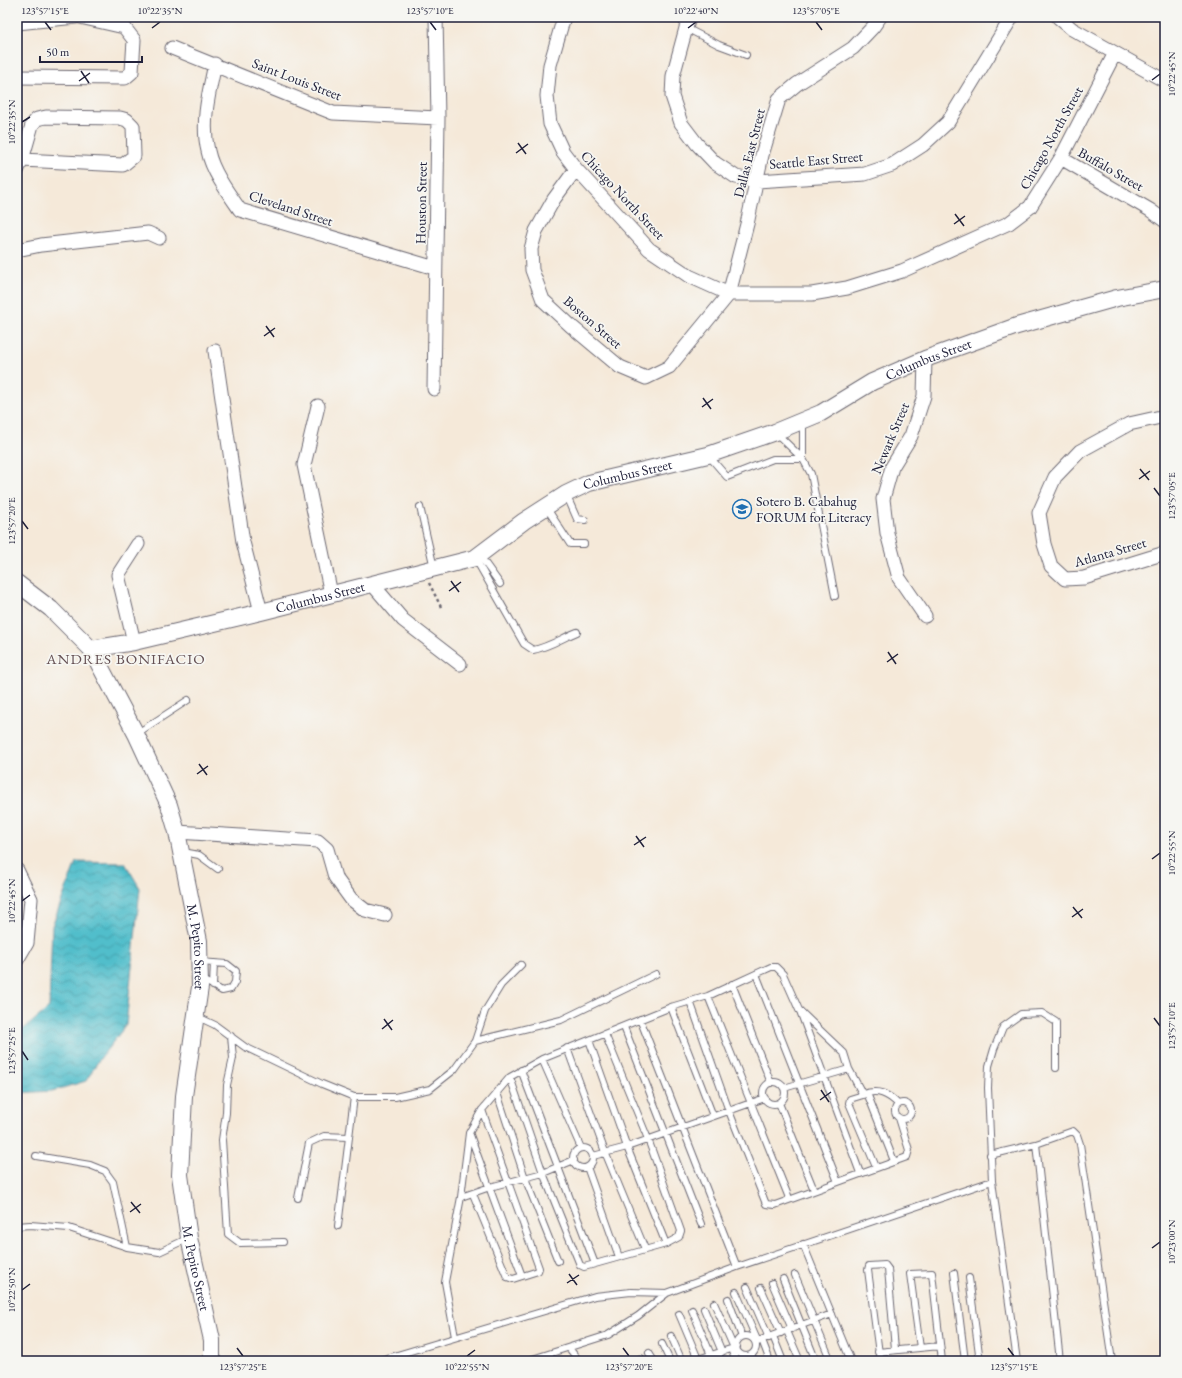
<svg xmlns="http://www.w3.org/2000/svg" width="1182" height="1378" viewBox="0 0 1182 1378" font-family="'EB Garamond',serif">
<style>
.water{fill:url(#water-waves);stroke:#3a7083}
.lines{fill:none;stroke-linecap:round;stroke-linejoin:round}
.service-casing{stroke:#6c6872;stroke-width:8}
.minor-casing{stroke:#6c6872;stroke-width:15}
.tertiary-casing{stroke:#6c6872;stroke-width:18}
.path{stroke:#6c6872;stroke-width:2.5;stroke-dasharray:3 3;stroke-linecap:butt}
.service{stroke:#fff;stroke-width:6}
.minor{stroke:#fff;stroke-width:13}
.tertiary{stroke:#fff;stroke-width:16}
.ticks{fill:none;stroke:#22223b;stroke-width:1.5}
.labels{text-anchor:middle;stroke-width:3.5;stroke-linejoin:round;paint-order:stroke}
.street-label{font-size:14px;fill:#22223b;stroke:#f6f6f2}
.poi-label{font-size:14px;fill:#22223b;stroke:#f6f6f2;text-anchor:start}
.neighbourhood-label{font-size:15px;letter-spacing:1px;fill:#665255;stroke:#f6f6f2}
.neatline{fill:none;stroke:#22223b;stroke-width:1.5}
.ticks-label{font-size:10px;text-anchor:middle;fill:#22223b}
</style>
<defs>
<pattern id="water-waves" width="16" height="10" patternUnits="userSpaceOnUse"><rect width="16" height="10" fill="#51becb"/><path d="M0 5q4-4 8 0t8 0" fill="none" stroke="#439aa6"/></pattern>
</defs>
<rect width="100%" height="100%" fill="#f6f6f2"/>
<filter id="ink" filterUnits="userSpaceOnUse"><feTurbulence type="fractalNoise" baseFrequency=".025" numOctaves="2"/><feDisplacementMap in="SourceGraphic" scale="8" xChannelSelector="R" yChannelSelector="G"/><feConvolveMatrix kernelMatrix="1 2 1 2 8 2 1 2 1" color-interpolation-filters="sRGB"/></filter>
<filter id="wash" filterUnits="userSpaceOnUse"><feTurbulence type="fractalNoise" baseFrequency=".012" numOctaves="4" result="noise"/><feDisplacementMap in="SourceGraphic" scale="16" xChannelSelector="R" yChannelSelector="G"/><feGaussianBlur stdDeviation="0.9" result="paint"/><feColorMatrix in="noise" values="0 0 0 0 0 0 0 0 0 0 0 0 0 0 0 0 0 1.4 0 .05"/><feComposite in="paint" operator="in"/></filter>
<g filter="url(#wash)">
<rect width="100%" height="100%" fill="#f5e9d9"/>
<!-- water -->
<path class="water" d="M76 862 125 863 140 888 126 1025 99 1060 86 1081 52 1091 17 1093V1033L20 1032 49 1008 52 926Z"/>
</g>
<g filter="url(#ink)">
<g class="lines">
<!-- service casing -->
<g class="service-casing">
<path id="service" d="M686 28 719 45 746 55
M776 433 803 459 811 474 835 596
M708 455 727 477 773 459H803
M803 459V422
M566 494 577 519 585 520
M420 507 434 568
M546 507 570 544H584
M480 556 500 584
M475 558 524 644 533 650C549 647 562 638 577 632
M136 734 188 700
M183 852 199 855 218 869
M200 962 227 964 236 971 235 982 231 989 222 991 202 979
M756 974 838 1182
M732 984 771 1083
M213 986 214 963
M708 996 789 1198
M690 1001 729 1111 766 1204 775 1205 907 1157 909 1150 899 1118
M671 1007 713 1116
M800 1011 860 1173
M196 1016 215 1025 245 1047 322 1084 354 1097H395L430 1089 454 1070 475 1041 485 1011 501 985 521 965
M640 1019 737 1267
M624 1027 701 1224
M231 1036 233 1058 227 1085 226 1113 222 1140 228 1234 240 1243 283 1242
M589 1040 627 1147 666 1244
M475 1041 561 1020 656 974
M567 1048 605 1152 645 1249
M542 1059 581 1148
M521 1070 595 1264
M510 1077 543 1173 580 1265 584 1267 595 1264 666 1244 679 1237 681 1231 648 1139 605 1034
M763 1093a11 11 0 1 1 22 0a11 11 0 1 1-22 0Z
M784 1088 849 1069
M497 1093 525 1178 558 1261
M867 1093 894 1161
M864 1094C878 1089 888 1094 898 1104
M895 1111a8 8 0 1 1 16 0a8 8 0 1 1-16 0Z
M779 1103 814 1190
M470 1135 522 1276
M1036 1144 1060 1361
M573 1158a10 10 0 1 1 20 0a10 10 0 1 1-20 0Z
M990 1155 1036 1144 1073 1131 1077 1135 1080 1144 1112 1361
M36 1156 90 1165 105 1171 113 1182 127 1247
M593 1156 627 1147 765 1098
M587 1167 619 1257
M473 1194 507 1277 513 1279 538 1271 539 1268 482 1110
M461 1197 490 1187 543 1173 574 1160
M298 1198 309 1143 324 1136 348 1137
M17 1226 30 1225 69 1228 127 1247 159 1252 189 1238
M338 1226 354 1097
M803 1244 851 1361
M954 1273 965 1361
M795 1275 831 1361
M969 1278 980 1361
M783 1279 816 1361
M772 1283 792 1329
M747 1287 769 1338
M761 1288 781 1333
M736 1292 758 1342
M667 1293 737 1267 992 1181
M728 1299 742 1337
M714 1303 734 1348
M704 1309 722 1352
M692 1310 711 1355
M679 1314 698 1359
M787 1331 800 1361
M671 1336 682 1361
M773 1336 783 1361
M736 1346a10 10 0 1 1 20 0a10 10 0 1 1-20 0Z
M455 1337 445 1282 461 1197 469 1133 482 1110 510 1077 542 1059 671 1007 708 996 771 967H776L783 974 799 1010 844 1053 849 1069 863 1095 850 1099 849 1103 876 1167
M762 1340 770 1361
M755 1342 832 1314
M662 1344 670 1361
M569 1348 579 1361
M920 1348 910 1274 932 1273 942 1361
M731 1349 736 1361
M878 1352 940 1346
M649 1353 654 1361
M718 1353 721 1361
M641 1358 642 1361
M377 1361 595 1296 631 1292 667 1293 638 1316 608 1335 526 1361
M691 1361 737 1347
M880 1361 868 1270 869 1266 885 1265 888 1269 895 1349
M1017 1361 992 1181 988 1088 989 1066 994 1049 1003 1027 1021 1014 1042 1013 1056 1022V1068"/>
</g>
<!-- minor casing -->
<g class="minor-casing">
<path id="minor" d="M564 17 550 65 547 96 550 124 563 152 576 169 649 249 689 276 729 294H812L847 288 902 271 1009 223 1030 207 1061 158 1115 53
M689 17 673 76 672 96 681 123 697 144 715 163 736 177 757 181 865 174 892 165 923 145 948 122 1012 17
M1058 17 1072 29 1165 81
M17 23 76 17
M172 48 333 113 438 118
M215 64C209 92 201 123 208 151 212 171 228 193 240 210L435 268
M17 77 125 78 132 72 134 40 124 27 80 17
M1061 158 1150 210 1165 221
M576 169 554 199 536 231 531 249 532 270 543 300 571 326 620 367 646 378 669 367 729 294 747 224 762 155 779 99 797 84 853 48 873 27 880 17
M17 171 22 160 123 165 134 156 133 126 127 120 120 118 46 117 37 119 32 125 22 160
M17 250 41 245 148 233 159 238
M215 351 243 542 261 612
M434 389 438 118 436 17
M318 406 304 465 331 594
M1165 416 1129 424 1080 451 1055 477 1039 513 1044 544 1051 566 1065 579 1084 578 1165 553
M373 585 403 620 460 664
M925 616 899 578 887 533 883 499 892 467 911 436 924 396 925 359
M134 642 118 575 138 544
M177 832 318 841 327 849 335 877 351 899 365 910 385 915
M17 870 31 899 27 943 17 960"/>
</g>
<!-- tertiary casing -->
<g class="tertiary-casing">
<g id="tertiary">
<path id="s1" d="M17 583 51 609 91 649 136 734 169 805 177 832 199 941 200 987 184 1096 180 1175 189 1238 212 1340V1361"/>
<path id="s2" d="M91 649 134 642 261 612 475 558 524 521 566 494 589 483 708 455 775 432 821 413 872 382 925 359 1017 326 1117 298 1165 289"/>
</g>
</g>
<!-- path -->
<path class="path" d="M429 583 441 607"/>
<!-- service -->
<use href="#service" class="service"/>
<!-- minor -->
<use href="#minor" class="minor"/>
<!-- tertiary -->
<use href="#tertiary" class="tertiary"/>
</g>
</g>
<!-- ticks -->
<path class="ticks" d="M45 22 51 30M430 22 436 30M816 22 822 30M152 28 160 22M688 28 696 22M81 71 89 83M1152 80 1160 74M79 81 90 73M22 122 30 117M518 143 526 154M516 153 528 144M955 214 964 226M954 224 965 216M266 326 274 337M264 336 275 328M703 398 711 409M702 407 713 399M1140 469 1149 480M1139 479 1150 471M1154 488 1160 496M22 521 28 529M451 581 459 592M449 591 461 582M888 652 896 664M887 662 898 654M199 764 207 775M197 774 208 766M636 836 644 847M634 845 646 837M1152 859 1160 853M22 901 30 895M1073 907 1082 918M1072 917 1083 909M1154 1018 1160 1026M384 1019 392 1030M382 1029 393 1020M22 1051 28 1060M821 1090 829 1102M820 1100 831 1092M131 1202 140 1213M130 1212 141 1204M1152 1248 1160 1242M569 1274 577 1285M567 1283 579 1275M22 1290 30 1284M237 1348 243 1356M623 1348 629 1356M1008 1348 1014 1356M467 1356 475 1350"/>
<!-- icons -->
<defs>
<g id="school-ring" transform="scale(1)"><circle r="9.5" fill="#f6f6f2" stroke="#1f6fb2" stroke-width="1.5"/><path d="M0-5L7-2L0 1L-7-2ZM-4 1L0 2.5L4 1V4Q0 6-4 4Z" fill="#1f6fb2"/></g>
</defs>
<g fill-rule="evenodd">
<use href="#school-ring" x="742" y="509"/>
</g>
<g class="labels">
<!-- street labels -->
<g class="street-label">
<text transform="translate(297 79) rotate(21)" y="5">Saint Louis Street</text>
<text transform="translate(1051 138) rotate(-61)" y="5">Chicago North Street</text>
<text transform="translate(749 153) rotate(-76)" y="5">Dallas East Street</text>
<text transform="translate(816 160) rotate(-5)" y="5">Seattle East Street</text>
<text transform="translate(1111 169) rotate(30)" y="5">Buffalo Street</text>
<text transform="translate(623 195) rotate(47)" y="5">Chicago North Street</text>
<text transform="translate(421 203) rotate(-89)" y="5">Houston Street</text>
<text transform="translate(291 208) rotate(18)" y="5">Cleveland Street</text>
<text transform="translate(593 322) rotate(41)" y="5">Boston Street</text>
<text dy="5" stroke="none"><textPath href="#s2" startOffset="895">Columbus Street</textPath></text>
<text transform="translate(890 438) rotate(-67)" y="5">Newark Street</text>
<text dy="5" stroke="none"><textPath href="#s2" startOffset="571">Columbus Street</textPath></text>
<text transform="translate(1110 552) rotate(-16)" y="5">Atlanta Street</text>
<text dy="5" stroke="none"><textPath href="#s2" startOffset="235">Columbus Street</textPath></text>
<text dy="5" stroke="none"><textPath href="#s1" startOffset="419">M. Pepito Street</textPath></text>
<text dy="5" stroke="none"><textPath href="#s1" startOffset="743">M. Pepito Street</textPath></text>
</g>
<!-- poi labels -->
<g class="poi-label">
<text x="756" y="506">Sotero B. Cabahug<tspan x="756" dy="16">FORUM for Literacy</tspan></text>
</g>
<!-- neighbourhood labels -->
<g class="neighbourhood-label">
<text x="126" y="664">ANDRES BONIFACIO</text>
</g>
</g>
<!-- margin -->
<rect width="1182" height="1378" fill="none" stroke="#f6f6f2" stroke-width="44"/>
<!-- scale -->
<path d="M40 56v6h102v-6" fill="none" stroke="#22223b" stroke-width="2"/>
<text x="46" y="56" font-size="12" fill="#22223b" stroke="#f6f6f2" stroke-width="3" paint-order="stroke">50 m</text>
<rect x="22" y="22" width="1138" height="1334" class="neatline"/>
<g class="ticks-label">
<text x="45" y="14">123°57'15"E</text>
<text x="160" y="14">10°22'35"N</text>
<text x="430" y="14">123°57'10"E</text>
<text x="696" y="14">10°22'40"N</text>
<text x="816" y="14">123°57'05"E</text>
<text transform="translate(1171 74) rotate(-90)" y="4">10°22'45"N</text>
<text transform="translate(11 122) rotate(-90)" y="4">10°22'35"N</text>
<text transform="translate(1171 496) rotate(-90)" y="4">123°57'05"E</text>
<text transform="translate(11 521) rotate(-90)" y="4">123°57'20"E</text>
<text transform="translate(1171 853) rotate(-90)" y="4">10°22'55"N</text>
<text transform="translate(11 901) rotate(-90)" y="4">10°22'45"N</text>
<text transform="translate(1171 1026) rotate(-90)" y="4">123°57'10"E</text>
<text transform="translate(11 1051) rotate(-90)" y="4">123°57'25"E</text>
<text transform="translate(1171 1242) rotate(-90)" y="4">10°23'00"N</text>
<text transform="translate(11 1290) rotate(-90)" y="4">10°22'50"N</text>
<text x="243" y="1370">123°57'25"E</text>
<text x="467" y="1370">10°22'55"N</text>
<text x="629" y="1370">123°57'20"E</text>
<text x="1014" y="1370">123°57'15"E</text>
</g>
</svg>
